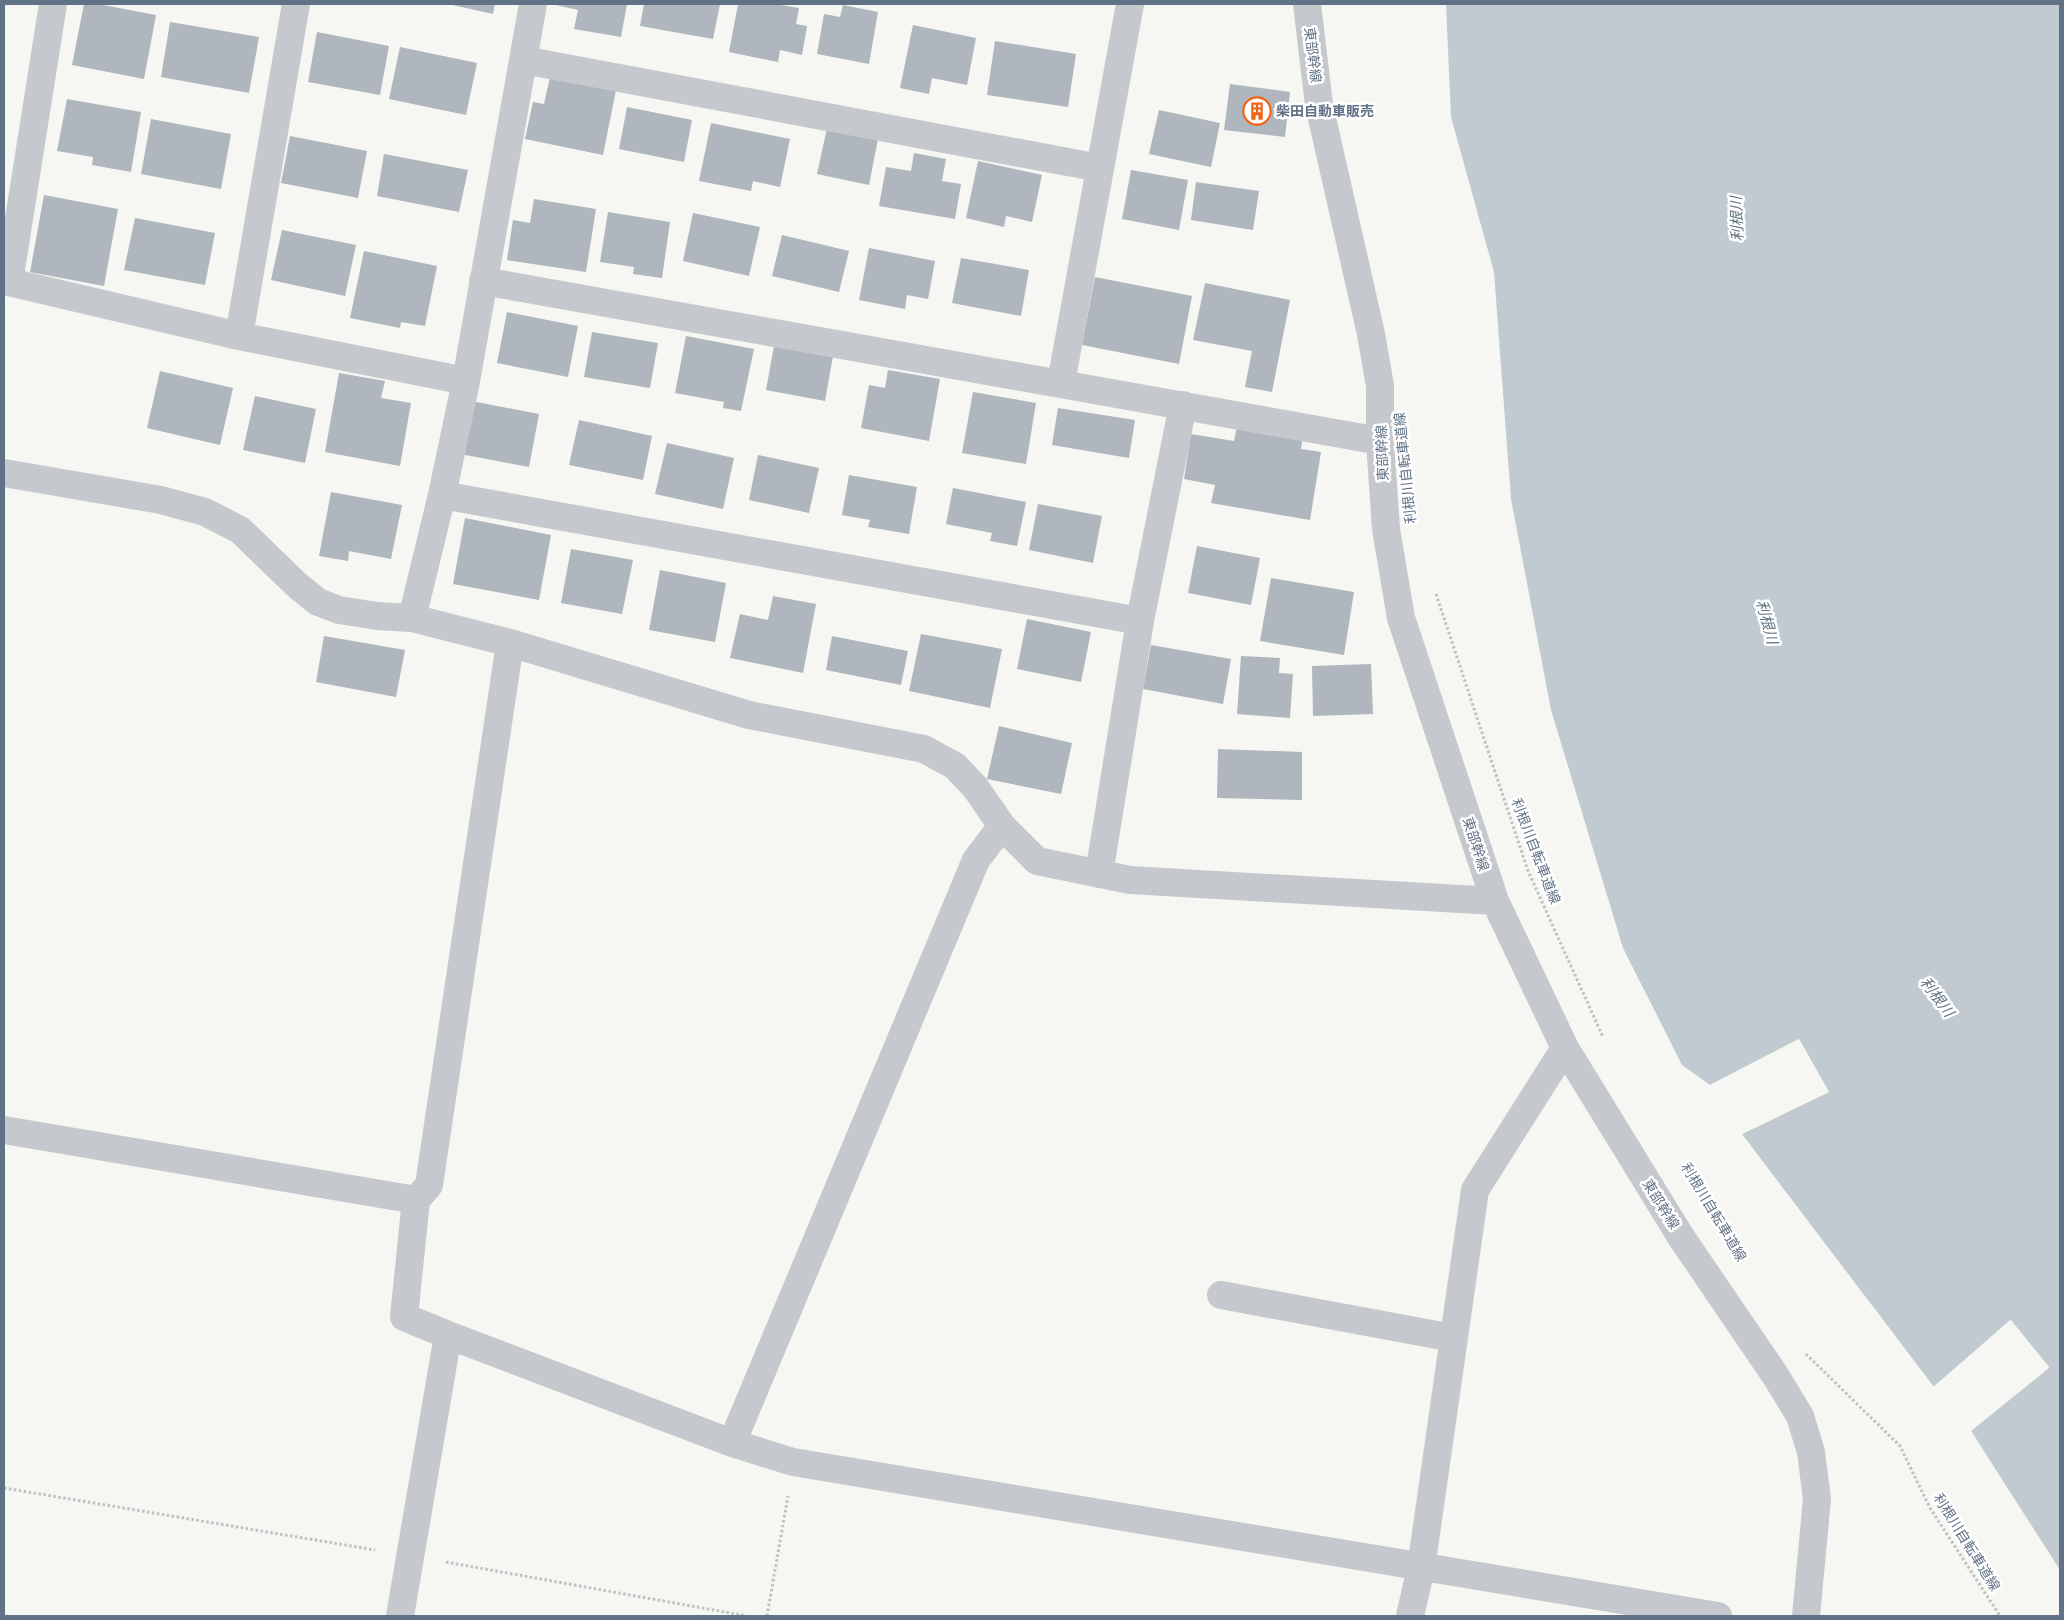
<svg xmlns="http://www.w3.org/2000/svg" width="2064" height="1620" viewBox="0 0 2064 1620" font-family="Signika,'Noto Sans JP',sans-serif">
<style>
.water{fill:#c1cad0}
.pier{fill:#f6f6f2}
.building{fill:#afb6bd}
.lines{fill:none;stroke-linecap:round;stroke-linejoin:round}
.path{stroke:#bec0c3;stroke-width:3;stroke-dasharray:2.5 2.5;stroke-linecap:butt}
.minor{stroke:#c5c8cc;stroke-width:28}
.labels{text-anchor:middle;stroke-width:5;stroke-linejoin:round;paint-order:stroke}
.street-label{font-size:14px;fill:#627286;stroke:#fff}
.poi-label{font-size:14px;font-weight:bold;fill:#627286;stroke:#fff;text-anchor:start}
.water-label{font-size:15px;font-style:italic;fill:#5e7483;stroke:#fff}
</style>
<rect width="100%" height="100%" fill="#f6f6f2"/>
<!-- water -->
<path class="water" d="M1446 4H2060V1570L1971 1431 2049 1368 2010 1320 1934 1387 1742 1134 1829 1092 1799 1039 1710 1085 1682 1065 1623 948 1551 710 1511 499 1494 272 1451 117Z"/>
<!-- pier -->
<path class="pier" d="M1799 1039 1829 1092 1742 1134 1741 1132 1825 1091 1798 1042 1712 1087 1710 1085Z
M1874 1308 1933 1387 2011 1320 2049 1367 1971 1431 2060 1572 1968 1431 2046 1367 2010 1323 1933 1390 1872 1310Z"/>
<!-- building -->
<path class="building" d="M84 4H98L156 15 144 79 72 65Z
M448 4H495L493 14Z
M556 4H627L621 37 574 29 578 10 556 5Z
M644 4H720L713 39 640 26Z
M738 4H775L799 8 796 24 807 26 802 55 780 50 778 62 729 52Z
M843 5 878 12 869 64 817 54 824 14 840 17Z
M170 22 259 37 249 93 161 77Z
M913 25 976 38 967 85 932 78 929 94 900 88Z
M317 32 389 46 380 95 308 82Z
M995 41 1076 54 1068 107 987 95Z
M400 47 477 63 466 115 389 99Z
M550 77 616 90 603 155 525 139 533 102 544 104Z
M1230 84 1290 92 1285 137 1224 130Z
M67 99 141 112 131 172 92 165 93 157 57 151Z
M627 107 692 120 684 162 619 149Z
M1159 110 1220 123 1211 167 1149 154Z
M151 119 231 134 221 189 141 174Z
M711 123 790 139 780 187 753 181 751 191 699 181Z
M827 128 878 139 869 185 817 174Z
M290 136 367 151 358 198 281 183Z
M914 153 946 159 942 181 961 184 955 219 879 206 886 167 911 171Z
M384 154 468 170 459 212 377 196Z
M978 161 1042 175 1032 222 1006 216 1004 227 966 218Z
M1131 170 1188 180 1179 230 1122 219Z
M1196 182 1259 191 1253 230 1191 220Z
M44 195 118 209 104 286 30 272Z
M534 199 596 209 586 272 507 260 513 220 530 223Z
M608 212 670 222 662 278 633 274 634 267 600 262Z
M693 213 760 227 749 276 683 261Z
M135 218 215 233 205 285 124 270Z
M282 230 356 245 345 296 271 280Z
M782 235 849 251 839 292 772 276Z
M869 248 935 261 928 299 907 295 905 309 859 300Z
M364 251 437 266 425 326 401 322 400 328 350 318Z
M961 258 1029 270 1021 316 952 303Z
M1095 277 1192 296 1179 364 1082 345Z
M1205 283 1290 300 1272 392 1245 387 1252 351 1193 340Z
M507 312 578 326 568 377 497 363Z
M592 332 658 343 650 388 584 377Z
M686 336 754 349 741 411 723 408 724 402 675 393Z
M774 346 833 356 825 401 766 390Z
M888 370 940 379 929 441 861 428 869 385 885 388Z
M160 371 233 388 220 445 147 428Z
M339 373 385 381 381 398 411 403 400 466 325 452Z
M973 392 1036 403 1026 464 962 453Z
M255 396 316 409 305 463 243 450Z
M466 400 539 414 529 467 455 453Z
M1058 408 1135 420 1129 458 1052 445Z
M579 420 652 436 643 480 569 465Z
M1237 426 1303 436 1301 449 1321 452 1310 520 1211 503 1215 485 1184 479 1191 434 1234 441Z
M667 443 734 458 723 509 655 494Z
M758 455 819 468 809 513 749 500Z
M849 475 917 487 909 534 868 527 870 520 842 515Z
M953 488 1026 502 1017 546 990 541 992 533 946 524Z
M331 492 402 505 391 559 349 551 348 561 319 556Z
M1038 504 1102 516 1093 563 1029 550Z
M465 518 551 535 539 600 453 584Z
M1197 546 1260 558 1251 605 1188 593Z
M571 549 633 560 622 614 561 603Z
M660 570 726 583 715 642 649 630Z
M1271 578 1354 592 1344 655 1260 641Z
M773 596 816 604 803 673 730 658 740 614 768 620Z
M1027 619 1091 632 1081 682 1017 669Z
M921 634 1002 649 990 708 909 691Z
M324 636 405 650 396 697 316 682Z
M832 636 908 651 901 685 826 670Z
M1151 645 1231 659 1223 704 1143 689Z
M1241 656 1280 658 1279 673 1293 674 1290 718 1237 714Z
M1371 664 1373 714 1313 716 1312 666Z
M999 726 1072 743 1061 794 987 779Z
M1218 749 1302 752V800L1217 798Z"/>
<g class="lines">
<!-- path -->
<path class="path" d="M1436 594 1528 871 1603 1037
M1806 1354 1900 1446 1930 1508 2000 1616
M4 1488 375 1550
M446 1562 747 1616
M767 1616 788 1496"/>
<!-- minor -->
<path class="minor" d="M53 4 9 282 239 336 466 381
M1307 4 1319 105 1371 334 1380 386V441L1386 529 1401 618 1495 901 1565 1048 1681 1237 1775 1375 1800 1416 1811 1452 1817 1499 1806 1616
M523 60 1100 168
M483 281 1380 441
M239 336 296 4
M1061 383 1130 4
M4 473 161 500 205 512 240 530 298 586 318 602 339 610 377 616 412 618 510 643 749 715 924 749 955 766 975 787 1002 826 1037 861 1130 880 1495 901
M442 495 1140 621
M412 618 442 495 466 381 533 4
M1099 874 1140 621 1183 405
M4 1130 416 1200 404 1317 448 1335 732 1443 793 1462 1718 1616
M416 1200 429 1185 510 643
M1221 1295 1453 1338
M732 1443 976 860 1002 826
M400 1616 448 1335
M1410 1616 1421 1568 1475 1190 1565 1048"/>
</g>
<!-- icons -->
<defs>
<g id="building-ring" transform="scale(1.4375)"><circle r="9.5" fill="#fff" stroke="#f26316" stroke-width="1.5"/><path d="M-4-6H4V6H1V3H-1V6H-4ZM-2.5-4.3h1.7v1.8h-1.7ZM.8-4.3h1.7v1.8H.8ZM-2.5-1h1.7V.8h-1.7ZM.8-1h1.7V.8H.8Z" fill="#f26316"/></g>
</defs>
<g fill-rule="evenodd">
<use href="#building-ring" x="1257" y="111"/>
</g>
<g class="labels">
<!-- street labels -->
<g class="street-label">
<text transform="translate(1313 55) rotate(83)" y="5">東部幹線</text>
<text transform="translate(1382 453) rotate(-92)" y="5">東部幹線</text>
<text transform="translate(1405 468) rotate(-96)" y="5">利根川自転車道線</text>
<text transform="translate(1476 844) rotate(72)" y="5">東部幹線</text>
<text transform="translate(1536 851) rotate(69)" y="5">利根川自転車道線</text>
<text transform="translate(1661 1204) rotate(58)" y="5">東部幹線</text>
<text transform="translate(1714 1212) rotate(59)" y="5">利根川自転車道線</text>
<text transform="translate(1967 1542) rotate(58)" y="5">利根川自転車道線</text>
</g>
<!-- poi labels -->
<g class="poi-label">
<text x="1276" y="116">柴田自動車販売</text>
</g>
<!-- water labels -->
<g class="water-label">
<text transform="translate(1737 219) rotate(-92)" y="5">利根川</text>
<text transform="translate(1767 622) rotate(75)" y="5">利根川</text>
<text transform="translate(1937 997) rotate(53)" y="5">利根川</text>
</g>
</g>
<!-- border -->
<rect width="2064" height="1620" fill="none" stroke="#627286" stroke-width="10"/>
</svg>
